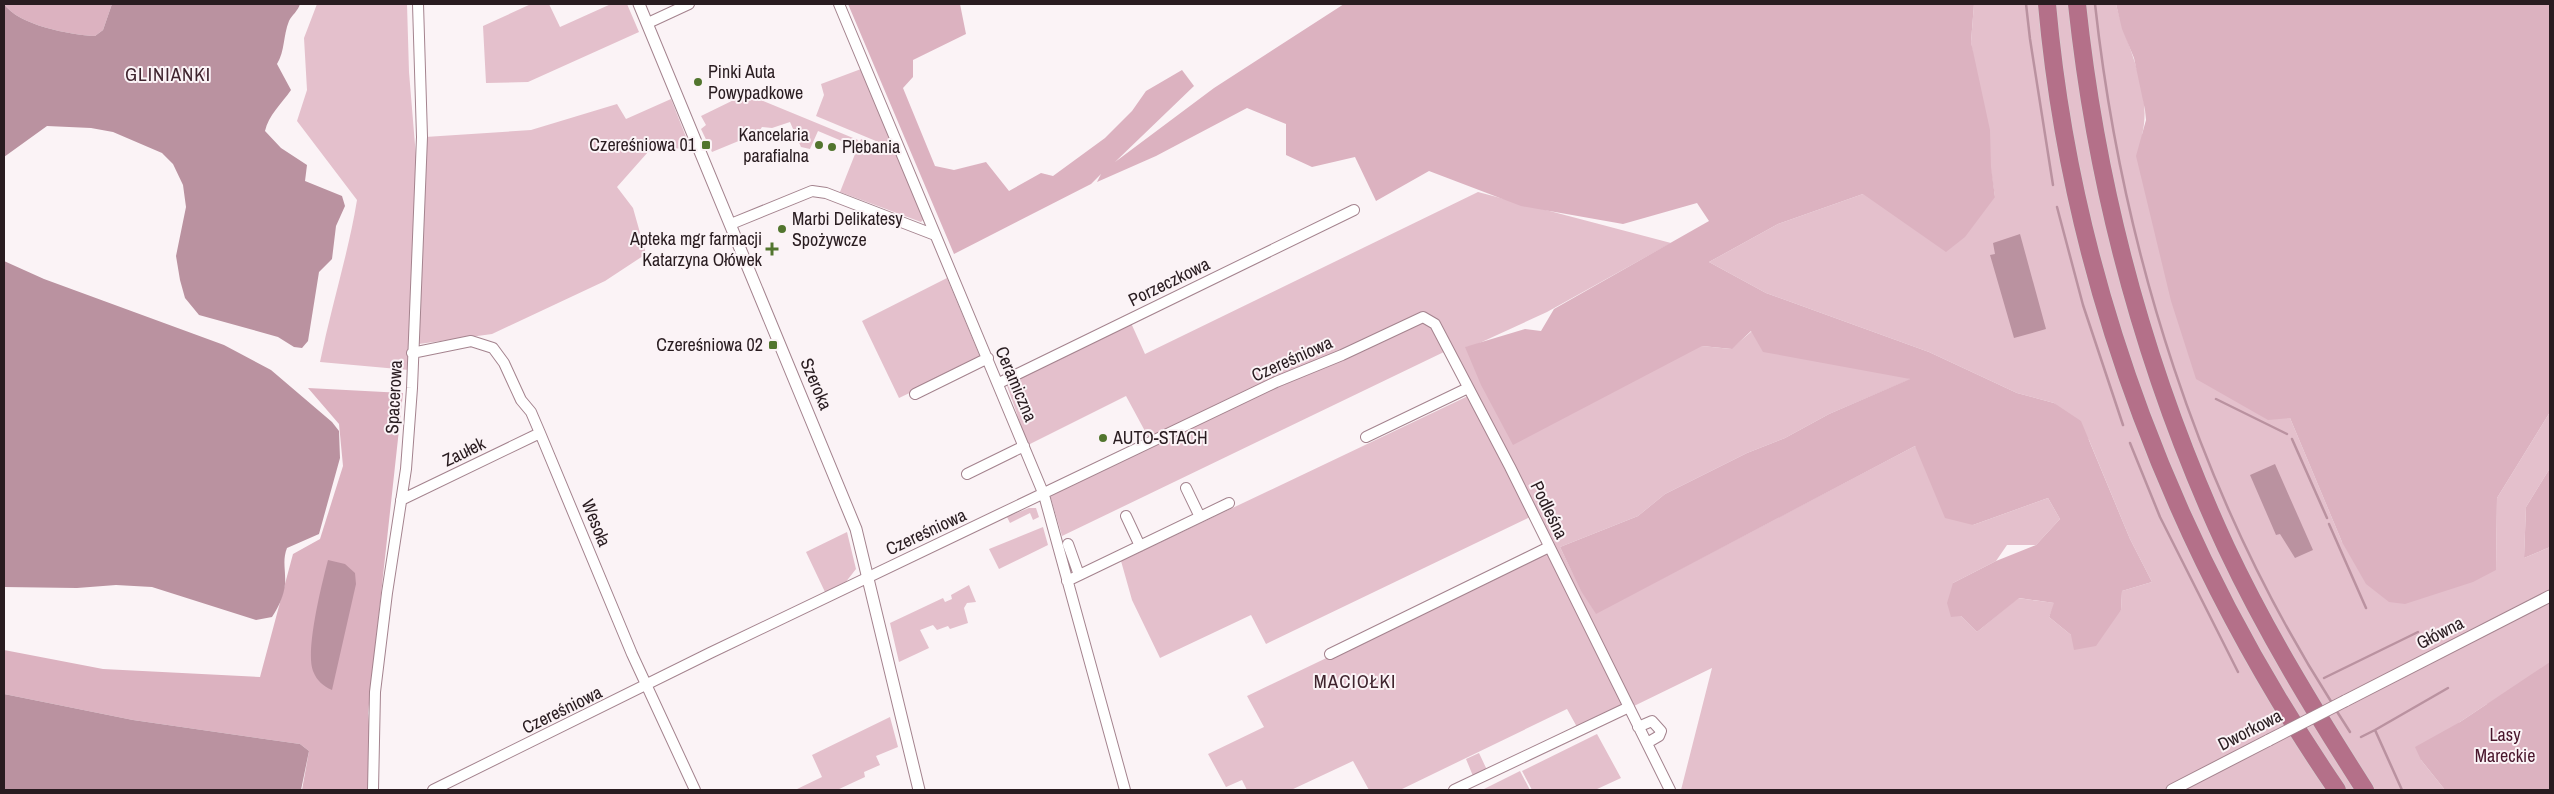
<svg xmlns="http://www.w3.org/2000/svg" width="2554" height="794" viewBox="0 0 2554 794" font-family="'Archivo Narrow',sans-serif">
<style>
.green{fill:#e4c0cc}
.forest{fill:#dcb2c0}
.water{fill:#ba92a0}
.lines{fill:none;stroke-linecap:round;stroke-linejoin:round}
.stream{stroke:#ba92a0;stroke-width:2.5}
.minor-casing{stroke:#a4838e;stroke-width:12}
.tertiary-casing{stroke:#a4838e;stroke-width:13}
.motorway-casing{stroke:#d4d2d2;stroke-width:19}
.minor{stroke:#fff;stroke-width:10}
.tertiary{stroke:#fff;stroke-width:11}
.motorway{stroke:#b47089;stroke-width:18}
.tertiary-bridge-casing{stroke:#a4838e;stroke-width:13;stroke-linecap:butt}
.tertiary-bridge{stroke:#fff;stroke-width:11}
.poi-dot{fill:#52752e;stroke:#fbf3f6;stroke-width:2}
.labels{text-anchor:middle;stroke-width:4;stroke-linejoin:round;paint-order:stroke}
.poi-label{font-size:18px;fill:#291c20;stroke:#fbf3f6;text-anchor:start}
.street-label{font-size:18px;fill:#291c20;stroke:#fbf3f6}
.park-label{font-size:18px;fill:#49162c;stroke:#fbf3f6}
.neighbourhood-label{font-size:19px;letter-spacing:1px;fill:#3f242e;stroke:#fbf3f6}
</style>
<rect width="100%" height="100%" fill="#fbf3f6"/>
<!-- green -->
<path class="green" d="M317 4H407L409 72 417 169 409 370 320 362C331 307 348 255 357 200L297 121 307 90 304 38Z
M531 4H549L560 27 611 4H627L639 32 528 82 486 83 483 26Z
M1974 4H2116C2126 46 2153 91 2142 135L2290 418 2342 542 2496 570 2497 498 2550 412V468L2526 507 2524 558 2550 547V787L2487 704 2460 722 2421 760 2445 790H1681L1712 668 1634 706 1577 727 1567 709 1400 790H1369L1353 761 1291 790H1247L1242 780 1226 787 1208 754 1264 727 1247 696 1548 552 1530 517 1266 644 1251 615 1160 658 1132 600 1121 561 1468 396 1446 351 1062 536 1050 495 1153 446 1126 396 1028 445 1006 383 1131 323 1145 354 1478 192 1671 243 1547 312 1473 346 1466 347 1702 346 1731 349 1752 331 1911 379 1829 414 1785 438 1747 453 1665 494 1638 516 1560 547 1581 590 1596 613 1915 446 1973 525 2048 498 2060 519 2036 545H2007L1996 561 1953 583 1961 616 1977 632 2018 598 2055 603 2049 617 2071 635 2121 610 2122 591 2152 582 2130 539 2089 440 2054 403 2017 393 1929 352 1766 293 1709 262 1778 224 1863 194 1995 197 1971 42Z
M861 69 895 149 816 116 824 95 821 84Z
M746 94 858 140 856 147 818 131 810 149 801 147 790 122 772 128 762 127 758 133 712 152 701 129 706 125 701 116Z
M671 99 690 147 648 152 617 187 633 208 646 254 605 281 492 334 419 344 417 327 425 137 531 130 617 104 626 119Z
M861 139 896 154 925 218 921 222 840 192Z
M947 278 981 359 899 398 862 321Z
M1029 508H1036L1039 517 1033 520 1030 513 1010 523 1007 517Z
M1043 527 1048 545 999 569 989 549Z
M847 532 856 569 845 583 825 592 806 552Z
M969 585 976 602 967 603 964 608 968 623 950 629 948 626 937 630 933 625 920 630 929 648 899 662 890 623 943 598 945 602 952 599 951 595Z
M890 717 898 747 876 756 880 765 864 772 865 777 837 790H795L822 777 812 755Z
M1597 734 1621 778 1595 790H1532L1522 771Z
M1479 753 1487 770 1473 776 1466 759Z
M1520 771 1530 790H1482Z"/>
<!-- forest -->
<path class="forest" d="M4 4H112L103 30 95 36C70 35 18 25 4 4Z
M848 4H960L966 34 913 60V77L903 88 935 166 954 170 986 162 1009 191 1041 173 1053 176 1105 138 1132 111 1146 91 1182 70 1194 86 1115 162 1214 88 1344 4H1974L1971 42 1990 130 1991 167 1995 197 1965 237 1946 252 1863 194 1778 224 1709 262 1766 293 1929 352 2017 393 2054 403 2081 421 2130 539 2152 582 2122 591 2121 610 2096 646 2074 650 2071 635 2049 617 2054 603 2019 598 1977 632 1961 616 1951 617 1947 603 1953 583 1996 561 2036 545 2060 519 2048 498 1973 525 1945 518 1915 446 1596 614 1581 591 1560 547 1638 516 1665 494 1747 453 1785 438 1829 414 1910 379 1763 352 1751 331 1732 349 1702 346 1513 445 1481 385 1465 347 1525 329 1541 331 1554 309 1709 221 1697 203 1623 224 1521 206 1429 171 1376 201 1355 157 1312 167 1286 155V124L1247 108 1156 156 1097 182 1101 174 1091 184 954 254Z
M2116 4H2550V412L2497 498 2496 570 2473 582 2405 604 2389 602 2366 584 2342 542 2290 418 2268 420 2196 379 2171 301 2136 156 2146 120 2145 110 2134 58 2122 29Z
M308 388 403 393 368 713 371 750 368 790H302L309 751 300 744 133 720 4 694V650L103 669 260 677 293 554 320 539 343 466 339 424Z
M2550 468V547L2524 558 2526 507Z
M2550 662V790H2445L2421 760 2415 747 2460 722Z"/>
<!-- water -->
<path class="water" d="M4 4C18 25 70 35 95 36L103 30 112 4H300C298 11 292 15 289 21 283 36 285 51 277 64L291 90C282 103 268 116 265 131L281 148 307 165 305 181 342 196 345 206 336 226 332 259 319 272 308 341 302 348 294 347 278 337 199 315 185 298 180 280 176 256 186 207 183 185 173 164 162 153 113 132 91 128 47 126 4 157Z
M2020 234 2046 329 2014 338 1990 255 1995 254 1993 243Z
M4 261 44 279 224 345 271 370 332 422 339 431 340 458 319 534 287 548C282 561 286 570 285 584 284 596 278 608 272 617L256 620 152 587 116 585 77 588 4 587Z
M2275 464 2313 550 2295 558 2280 534 2276 535 2250 475Z
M328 560 345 564 355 573 356 584 332 690C323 686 317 681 313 671 305 651 322 583 328 560Z
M4 694 133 720 300 744 309 751 301 790H4Z"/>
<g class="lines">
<!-- stream -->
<path class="stream" d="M2026 4 2030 39 2053 185
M2095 4C2122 249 2199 495 2332 703
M2057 207 2083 305 2123 425
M2216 399 2287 434
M2292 439 2327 518
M2130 443 2160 517 2238 672
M2329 524 2366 608
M2324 678 2418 632
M2336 710 2350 732
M2375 730 2448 688
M2361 737 2375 730 2402 790"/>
<!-- minor casing -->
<g class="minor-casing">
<path id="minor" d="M839 4 1044 495 1125 790
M648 23 689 4
M731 224 812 191 826 193 935 235
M412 353 471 341 493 348 504 363 521 400 531 412 540 433 632 654 695 790
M999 383 1354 210
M915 394 988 358
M1366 437 1468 388
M967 474 1024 446
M1186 488 1200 517
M401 500 540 433
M1126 516 1140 546
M1068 544 1079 575
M1067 581 1229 503
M1330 654 1549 547
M1638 727 1652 721 1661 731 1659 736 1647 743
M373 790 375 692 387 593 406 469 412 388 422 137 418 4
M433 790 710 653 1276 382 1342 355 1423 317 1435 324 1510 467 1670 790
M1454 790 1629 707"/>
</g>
<!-- tertiary casing -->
<g class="tertiary-casing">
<path id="tertiary" d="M639 4 856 529 919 790
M2345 701 2550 596
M2172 790 2269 740"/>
</g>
<!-- motorway casing -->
<g class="motorway-casing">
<path id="motorway" d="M2047 4C2072 286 2177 557 2337 790
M2077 4C2097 192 2146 374 2226 547 2266 632 2315 712 2365 790"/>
</g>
<!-- minor -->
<use href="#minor" class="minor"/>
<!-- tertiary -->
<use href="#tertiary" class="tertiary"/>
<!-- motorway -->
<use href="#motorway" class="motorway"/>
<!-- tertiary-bridge casing -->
<g class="tertiary-bridge-casing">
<path id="tertiary-bridge" d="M2269 740 2345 701"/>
</g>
<!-- tertiary-bridge -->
<use href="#tertiary-bridge" class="tertiary-bridge"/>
</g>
<!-- markers -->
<g class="poi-dot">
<circle cx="698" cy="82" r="5"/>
<rect x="701" y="140" width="10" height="10" rx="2.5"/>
<circle cx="819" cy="145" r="5"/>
<circle cx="832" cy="147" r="5"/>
<circle cx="782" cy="229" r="5"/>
<path d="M769.5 241.5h5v5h5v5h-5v5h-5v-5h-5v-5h5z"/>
<rect x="768" y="340" width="10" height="10" rx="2.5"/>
<circle cx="1103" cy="438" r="5"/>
</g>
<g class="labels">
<!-- poi labels -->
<g class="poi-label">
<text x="708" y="78">Pinki Auta<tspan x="708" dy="21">Powypadkowe</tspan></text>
<text x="809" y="141" text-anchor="end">Kancelaria<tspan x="809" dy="21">parafialna</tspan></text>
<text x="696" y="151" text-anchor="end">Czereśniowa 01</text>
<text x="842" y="153">Plebania</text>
<text x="792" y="225">Marbi Delikatesy<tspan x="792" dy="21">Spożywcze</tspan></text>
<text x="762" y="245" text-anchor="end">Apteka mgr farmacji<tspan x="762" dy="21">Katarzyna Ołówek</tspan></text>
<text x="763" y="351" text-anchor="end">Czereśniowa 02</text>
<text x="1113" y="444">AUTO-STACH</text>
</g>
<!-- street labels -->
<g class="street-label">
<text transform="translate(1169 282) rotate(-26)" y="6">Porzeczkowa</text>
<text transform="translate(1292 359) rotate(-24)" y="6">Czereśniowa</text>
<text transform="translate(816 384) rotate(67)" y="6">Szeroka</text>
<text transform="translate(1016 384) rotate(67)" y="6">Ceramiczna</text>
<text transform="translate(394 397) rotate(-87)" y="6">Spacerowa</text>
<text transform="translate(464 452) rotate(-26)" y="6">Zaułek</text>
<text transform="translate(1549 510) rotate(64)" y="6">Podleśna</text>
<text transform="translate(596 523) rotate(68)" y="6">Wesoła</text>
<text transform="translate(926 532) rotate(-25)" y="6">Czereśniowa</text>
<text transform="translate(2440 633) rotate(-27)" y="6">Główna</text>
<text transform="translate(562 710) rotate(-26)" y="6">Czereśniowa</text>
<text transform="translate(2250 730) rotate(-27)" y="6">Dworkowa</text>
</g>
<!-- park labels -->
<g class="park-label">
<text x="2505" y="741">Lasy<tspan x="2505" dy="21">Mareckie</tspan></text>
</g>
<!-- neighbourhood labels -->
<g class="neighbourhood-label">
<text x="168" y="81">GLINIANKI</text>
<text x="1355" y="688">MACIOŁKI</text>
</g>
</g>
<!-- border -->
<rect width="2554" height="794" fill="none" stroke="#291c20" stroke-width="10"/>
</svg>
